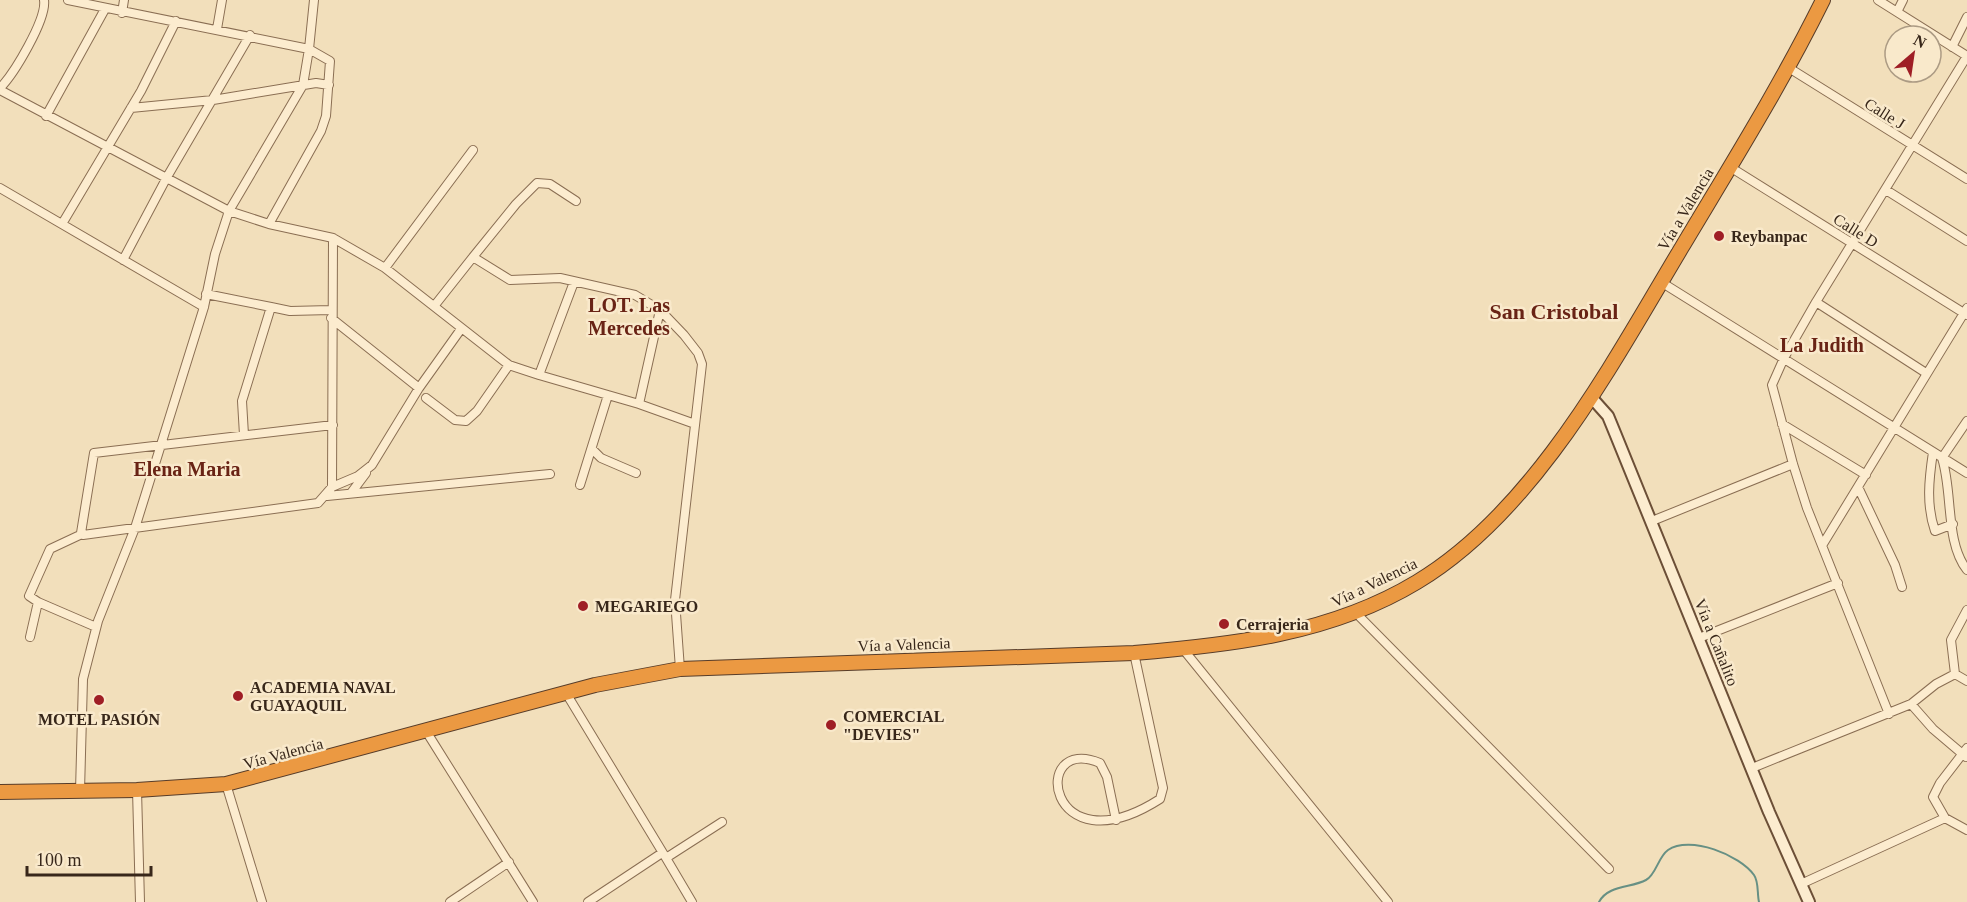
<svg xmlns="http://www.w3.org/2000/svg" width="1967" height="902" viewBox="0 0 1967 902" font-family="Georgia,serif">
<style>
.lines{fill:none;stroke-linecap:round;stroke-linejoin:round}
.stream{stroke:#679084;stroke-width:2}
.street-casing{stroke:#8a6e53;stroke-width:10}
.secondary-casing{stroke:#6c4f37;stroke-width:14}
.highway-casing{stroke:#573c29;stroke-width:16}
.street{stroke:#fceccf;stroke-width:8}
.secondary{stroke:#fceccf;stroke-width:10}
.highway{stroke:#eb9942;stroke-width:14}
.poi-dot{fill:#9f1e25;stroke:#f9e9cb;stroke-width:2}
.labels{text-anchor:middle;stroke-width:5;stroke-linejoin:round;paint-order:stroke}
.street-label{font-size:16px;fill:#38271a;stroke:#f9e9cb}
.poi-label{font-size:16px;font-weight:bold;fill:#38271a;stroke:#f9e9cb;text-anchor:start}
.quarter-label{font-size:20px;font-weight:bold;fill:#692315;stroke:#f9e9cb}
.district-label{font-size:22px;font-weight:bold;fill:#692315;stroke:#f9e9cb}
</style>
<rect width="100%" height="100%" fill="#f2dfbb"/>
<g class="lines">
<!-- stream -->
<path class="stream" d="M1599 902C1608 885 1631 888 1646 880 1656 875 1658 857 1668 850 1690 835 1740 855 1754 875 1759 882 1757 894 1759 902"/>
<!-- street casing -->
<g class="street-casing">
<path id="street" d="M68 0 309 49 303 85 229 211 215 254 204 307 135 528 98 621 83 679 80 791
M1878 0 1967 56
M1897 12 1903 0
M122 13 124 0
M217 29 222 0
M1952 47 1967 17
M1789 68 1967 179
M0 88C14 74 47 19 44 0
M0 90 229 211 269 224 333 238
M131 108 213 100 316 83 329 85
M46 116 105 9
M1730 167 1967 315
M0 188 204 307
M1886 190 1967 241
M576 201 550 184 537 183 516 204 473 257 510 280 560 278 635 295 660 310 684 335 698 353 702 364 675 600 680 669
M62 224 141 91 176 21
M269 224 321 131 326 116 330 61 309 49 314 0
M123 260 167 177 250 35
M385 268 473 150
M574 282 539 375 639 404
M1661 282 1967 473
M206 294 271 307 242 401 244 435
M1816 302 1926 373
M435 305 473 257
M271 307 290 311 331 310
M660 310 639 404 695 424
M331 318 419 388
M461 329 419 388 372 465 358 476 332 487 333 238 385 268 509 365 539 375
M426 398 455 420 466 421 477 411 509 365
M1967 421 1942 458C1953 492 1945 542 1967 570
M1782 424 1866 475
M592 449 601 458 636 473
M1933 452C1929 479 1926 505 1935 531L1953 524
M580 485 608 395
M332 487 318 503 83 535 81 533 94 453 333 425
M1858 487 1895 565 1902 587
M351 493 366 473
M327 496 550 474
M1652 521 1793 464
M1823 544 1967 308
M38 602 96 627
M1355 612 1609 869
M30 637 38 602 29 596 50 549 82 534
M1699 638 1838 583
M1183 649 1388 902
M1955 674 1951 640 1967 610
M1955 674 1967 681
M566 693 666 858 722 822
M1911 704 1933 729 1966 757
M1889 714 1807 508 1793 464 1772 385 1784 358 1816 302 1967 56
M426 731 533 902
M1967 748 1940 783 1933 797 1945 818 1967 830
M1752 768 1911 704 1936 684 1955 674
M226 784 262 902
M137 790 140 902
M1116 820 1107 777 1100 763C1029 733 1046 872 1160 799L1163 788 1134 653
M666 858 692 902
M1801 884 1945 818
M450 902 509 862
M588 902 662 853"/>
</g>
<!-- secondary casing -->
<g class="secondary-casing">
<path id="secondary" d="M1591 397 1608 416 1615 433 1769 812 1809 902"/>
</g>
<!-- highway casing -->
<g class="highway-casing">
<path id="highway" d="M0 792 137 790 226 784 595 685 680 669 1134 653C1232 645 1331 634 1417 582 1535 511 1613 362 1682 247 1731 165 1781 85 1823 0"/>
</g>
<!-- street -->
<use href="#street" class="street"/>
<!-- secondary -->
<use href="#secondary" class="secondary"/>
<!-- highway -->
<use href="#highway" class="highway"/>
</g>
<!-- markers -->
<g class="poi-dot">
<circle cx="1719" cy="236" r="6"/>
<circle cx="583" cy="606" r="6"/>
<circle cx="1224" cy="624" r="6"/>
<circle cx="238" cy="696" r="6"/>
<circle cx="99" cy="700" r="6"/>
<circle cx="831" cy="725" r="6"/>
</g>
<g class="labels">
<!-- street labels -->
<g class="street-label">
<text transform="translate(1885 113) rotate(32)" y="6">Calle J</text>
<text transform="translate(1685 209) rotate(-59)" y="6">Vía a Valencia</text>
<text transform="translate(1856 230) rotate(32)" y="6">Calle D</text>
<text transform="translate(1374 582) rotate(-26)" y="6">Vía a Valencia</text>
<text transform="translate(1717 642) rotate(68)" y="6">Vía a Cañalito</text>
<text transform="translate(904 644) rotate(-2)" y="6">Vía a Valencia</text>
<text transform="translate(283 753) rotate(-15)" y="6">Vía Valencia</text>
</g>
<!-- poi labels -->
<g class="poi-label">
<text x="1731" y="242">Reybanpac</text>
<text x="595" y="612">MEGARIEGO</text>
<text x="1236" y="630">Cerrajeria</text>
<text x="250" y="693">ACADEMIA NAVAL<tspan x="250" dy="18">GUAYAQUIL</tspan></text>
<text x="843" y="722">COMERCIAL<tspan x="843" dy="18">"DEVIES"</tspan></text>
<text x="99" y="725" text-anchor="middle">MOTEL PASIÓN</text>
</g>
<!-- quarter labels -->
<g class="quarter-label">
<text x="629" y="312">LOT. Las<tspan x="629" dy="23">Mercedes</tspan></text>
<text x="1822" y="352">La Judith</text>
<text x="187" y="476">Elena Maria</text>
</g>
<!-- district labels -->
<g class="district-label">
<text x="1554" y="319">San Cristobal</text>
</g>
</g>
<!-- north arrow -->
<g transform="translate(1913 54) rotate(29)"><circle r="28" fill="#f9e9cb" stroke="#ac9b84" stroke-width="1.5"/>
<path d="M0-4.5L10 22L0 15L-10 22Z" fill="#9f1e25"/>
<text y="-9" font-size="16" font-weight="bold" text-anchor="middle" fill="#38271a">N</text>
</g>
<!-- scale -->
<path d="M27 866v9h124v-9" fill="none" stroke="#38271a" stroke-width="3"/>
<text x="36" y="866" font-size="18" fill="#38271a" stroke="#f9e9cb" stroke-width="4.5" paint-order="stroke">100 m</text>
</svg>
